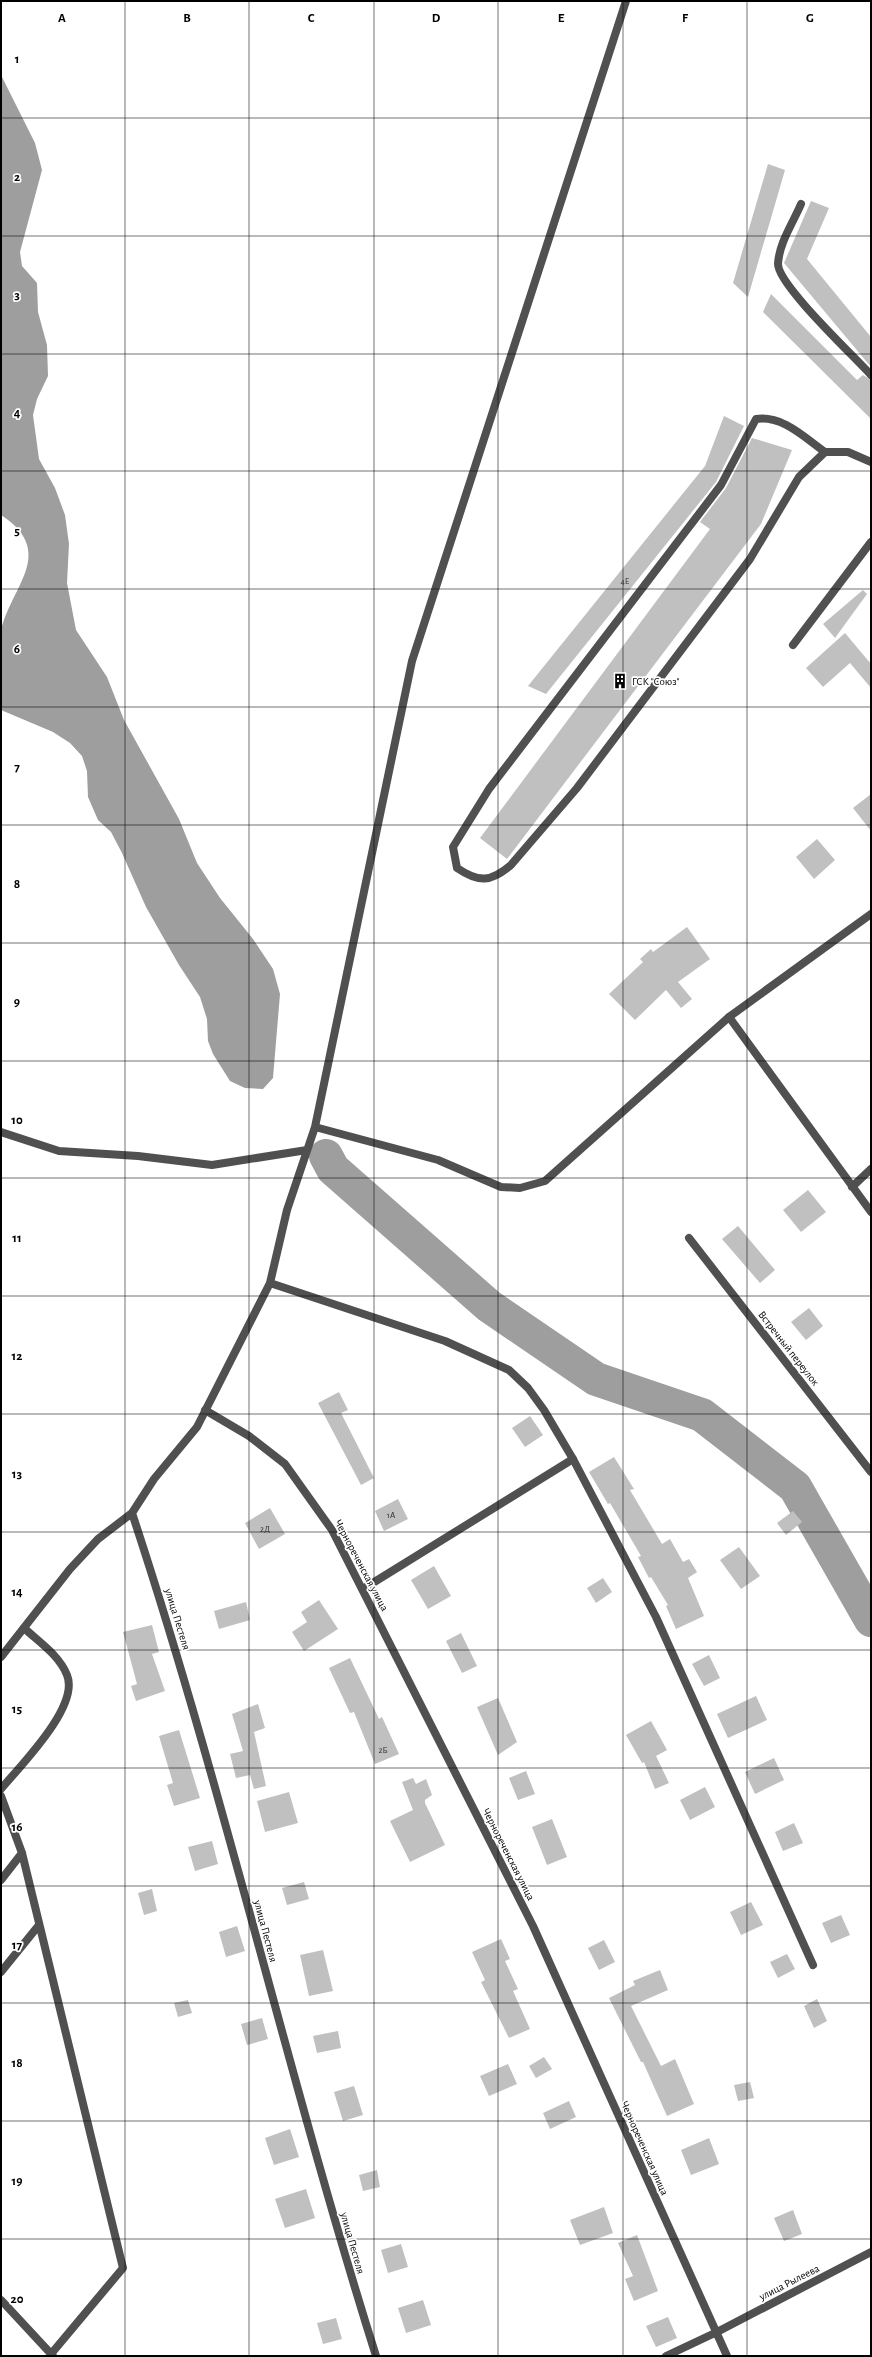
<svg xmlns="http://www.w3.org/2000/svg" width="872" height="2357" viewBox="0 0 872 2357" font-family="'Alegreya Sans',sans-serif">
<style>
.water{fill:#9e9e9e}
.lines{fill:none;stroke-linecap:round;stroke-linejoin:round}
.river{stroke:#9e9e9e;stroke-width:34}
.building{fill:#c0c0c0}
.service{stroke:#505050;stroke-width:8}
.minor{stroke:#505050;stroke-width:8}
.tertiary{stroke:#505050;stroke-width:8}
.grid{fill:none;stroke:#000;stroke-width:1;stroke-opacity:0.55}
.labels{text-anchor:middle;stroke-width:3.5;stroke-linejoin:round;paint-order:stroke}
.number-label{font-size:9px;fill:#303030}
.poi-label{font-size:11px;fill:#000;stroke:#fff;text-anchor:start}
.street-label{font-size:11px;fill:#000;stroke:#fff}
.grid-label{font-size:13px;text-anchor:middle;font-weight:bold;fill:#000;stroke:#fff;stroke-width:3.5;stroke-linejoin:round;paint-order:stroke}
</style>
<rect width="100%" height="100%" fill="#fff"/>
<!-- water -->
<path class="water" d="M1 75 35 143 42 170 20 252 22 266 37 283 38 312 47 345 48 376 37 399 33 415 39 459 55 488 65 515 69 544 67 583 76 630 107 677 124 720 179 819 197 863 220 898 253 939 273 969 280 994 273 1078 263 1089 245 1088 230 1081 213 1054 208 1041 207 1019 200 997 179 965 146 907 122 853 111 832 98 820 88 797 87 771 82 756 70 743 53 732 1 710C1 692 1 673 1 655 1 647 0 638 1 630 12 585 57 552 1 515Z"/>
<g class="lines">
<!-- river -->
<path class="river" d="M326 1156 333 1169 489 1306 596 1379 702 1415 795 1487 871 1620"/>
</g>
<!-- building -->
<path class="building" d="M768 164 785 170 748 297 733 283Z
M811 201 829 208 807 259 871 337V367L784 263Z
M771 294 857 380 863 375 871 380V419L763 312Z
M724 416 744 426 716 482 546 694 528 686 705 466Z
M752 438 792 450 761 524 507 859 480 838 710 529 700 522 726 488Z
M863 590 867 594 835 638 823 624Z
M845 633 871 664V688L850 663 823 687 806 668Z
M871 794V831L853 808Z
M817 839 835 860 814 879 796 857Z
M687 927 710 959 678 982 692 999 681 1008 666 990 635 1020 609 994 643 962 640 959 651 949 653 952Z
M808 1190 826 1212 801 1232 783 1210Z
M738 1226 775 1270 760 1283 722 1239Z
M809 1308 823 1326 806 1340 791 1322Z
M339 1392 348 1410 341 1413 374 1478 361 1485 318 1403Z
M530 1416 543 1435 525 1447 512 1428Z
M614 1457 634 1489 630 1490 662 1544 670 1539 683 1562 689 1559 697 1572 688 1578 704 1616 676 1629 666 1606 668 1605 651 1577 649 1578 638 1557 641 1556 610 1503 608 1504 589 1472Z
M398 1499 408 1519 384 1531 375 1511Z
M270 1508 285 1534 259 1549 245 1523Z
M793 1511 802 1522 786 1535 777 1523Z
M739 1547 760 1576 741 1589 720 1560Z
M434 1566 451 1596 428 1609 411 1580Z
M603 1578 612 1592 596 1603 587 1588Z
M319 1600 338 1629 304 1651 292 1632 307 1622 301 1612Z
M246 1602 250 1620 219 1629 214 1611Z
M152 1625 159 1652 152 1654 165 1691 136 1701 131 1686 137 1684 123 1632Z
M461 1633 477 1666 462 1673 446 1641Z
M709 1655 720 1678 704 1686 692 1664Z
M350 1658 379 1719 382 1717 399 1754 375 1764 354 1712 350 1713 329 1668Z
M756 1696 767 1720 728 1738 717 1714Z
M498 1698 517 1742 498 1755 477 1707Z
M258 1704 265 1728 254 1732 266 1786 254 1789 250 1775 236 1778 230 1754 243 1751 232 1714Z
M651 1721 667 1750 656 1756 669 1783 655 1789 644 1762 642 1763 626 1735Z
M179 1730 200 1798 174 1806 167 1785 173 1783 159 1736Z
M774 1758 784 1780 755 1794 745 1772Z
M526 1771 535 1794 518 1800 509 1778Z
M413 1778 416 1784 426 1779 432 1795 425 1800V1803L445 1845 410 1862 390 1821 413 1810 402 1782Z
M705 1787 715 1807 690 1820 680 1800Z
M289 1792 298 1823 265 1832 257 1801Z
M552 1819 567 1857 547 1865 532 1827Z
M794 1823 803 1843 783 1851 775 1832Z
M212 1841 218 1864 195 1871 188 1847Z
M304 1882 309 1899 287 1905 282 1888Z
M152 1889 157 1911 144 1915 138 1893Z
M751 1902 763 1925 741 1935 730 1912Z
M841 1915 850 1935 831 1943 822 1923Z
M237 1926 245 1951 226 1957 219 1932Z
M501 1939 510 1959 505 1961 518 1989 513 1991 530 2029 509 2038 481 1982 485 1980 472 1952Z
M604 1940 615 1962 599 1970 588 1948Z
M323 1950 333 1991 309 1996 300 1955Z
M787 1954 795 1969 778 1978 770 1962Z
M660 1970 668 1990 631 2006 661 2066 675 2059 694 2104 667 2116 643 2062H641L609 1998 635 1985 633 1981Z
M817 1999 827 2021 814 2028 804 2006Z
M188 2000 192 2013 178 2017 174 2003Z
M262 2018 268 2039 247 2045 241 2024Z
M338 2031 341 2048 317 2053 313 2036Z
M544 2057 552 2069 536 2078 529 2066Z
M508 2064 517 2084 489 2096 480 2076Z
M750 2082 754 2098 738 2101 734 2085Z
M354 2086 363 2115 343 2121 334 2092Z
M569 2101 576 2117 550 2129 543 2113Z
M290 2129 299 2157 274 2165 265 2138Z
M709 2138 719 2164 691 2175 681 2150Z
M377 2170 380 2187 363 2191 359 2175Z
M306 2189 315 2218 285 2228 275 2199Z
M604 2207 613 2233 580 2245 570 2220Z
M793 2210 802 2234 784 2241 774 2218Z
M637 2235 658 2291 634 2301 625 2279 633 2276 618 2243Z
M401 2244 408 2267 388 2273 381 2250Z
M423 2300 431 2325 406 2333 398 2308Z
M668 2317 677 2338 656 2347 646 2326Z
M336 2318 342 2339 323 2344 317 2323Z"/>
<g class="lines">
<!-- service -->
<path class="service" d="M801 204C793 223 779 243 778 264 778 285 854 356 871 375
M825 452C805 438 783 415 756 419L721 485 489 789 453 847 457 868C479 883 491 882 511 865L577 788 750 559 799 477 825 452H848L871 462
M793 645 871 542
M729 1017 871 1212
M852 1187 871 1169
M363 1589 573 1459
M1 1789C21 1765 80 1706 67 1675 59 1655 39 1642 24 1628
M1 1796 22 1853 123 2268 51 2354
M1 1880 22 1853
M1 1972 39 1925
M1 2300 53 2356"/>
<!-- minor -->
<path class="minor" d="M315 1127 438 1160 501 1187 520 1188 545 1181 729 1017 871 914
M1 1132 59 1151 138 1156 212 1165 307 1150
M689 1238 871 1472
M270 1283 445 1341 509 1370 528 1388 544 1410 573 1459 656 1617 813 1965
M205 1410 249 1436 285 1464 332 1530 533 1926 727 2356
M132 1513C224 1791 288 2077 376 2356
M1 1657 70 1569 98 1539 132 1513 154 1479 197 1427 270 1283 287 1210 315 1127 412 661 626 1
M666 2356 717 2332"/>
<!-- tertiary -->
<path class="tertiary" d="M717 2332 871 2252"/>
</g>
<!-- grid -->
<path class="grid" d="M125 1V2356M249 1V2356M374 1V2356M498 1V2356M623 1V2356M747 1V2356M1 118H871M1 236H871M1 354H871M1 471H871M1 589H871M1 707H871M1 825H871M1 943H871M1 1061H871M1 1178H871M1 1296H871M1 1414H871M1 1532H871M1 1650H871M1 1768H871M1 1886H871M1 2003H871M1 2121H871M1 2239H871"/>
<!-- icons -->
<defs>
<g id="building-bare" transform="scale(1.2)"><path d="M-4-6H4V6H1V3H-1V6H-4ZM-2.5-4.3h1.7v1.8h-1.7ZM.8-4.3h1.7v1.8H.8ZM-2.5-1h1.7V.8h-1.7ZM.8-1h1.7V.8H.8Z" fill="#000" stroke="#fff" stroke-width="2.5" paint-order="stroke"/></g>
</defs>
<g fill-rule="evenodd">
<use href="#building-bare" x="620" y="681"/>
</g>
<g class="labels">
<!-- number labels -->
<g class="number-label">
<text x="625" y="584">4Е</text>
<text x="391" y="1518">1А</text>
<text x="265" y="1532">2Д</text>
<text x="383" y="1753">2Б</text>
</g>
<!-- poi labels -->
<g class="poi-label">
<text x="632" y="685">ГСК "Союз"</text>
</g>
<!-- street labels -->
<g class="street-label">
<text transform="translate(789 1348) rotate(52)" y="4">Встречный переулок</text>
<text transform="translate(362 1565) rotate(62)" y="4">Чернореченская улица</text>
<text transform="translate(178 1619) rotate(73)" y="4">улица Пестеля</text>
<text transform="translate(509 1854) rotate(63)" y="4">Чернореченская улица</text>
<text transform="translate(266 1931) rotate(75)" y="4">улица Пестеля</text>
<text transform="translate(645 2148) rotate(66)" y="4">Чернореченская улица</text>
<text transform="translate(353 2243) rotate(74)" y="4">улица Пестеля</text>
<text transform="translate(789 2282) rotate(-27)" y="4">улица Рылеева</text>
</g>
</g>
<g class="grid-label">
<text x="62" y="22">A</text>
<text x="187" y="22">B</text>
<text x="311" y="22">C</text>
<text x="436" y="22">D</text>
<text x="561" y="22">E</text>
<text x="685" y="22">F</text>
<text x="810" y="22">G</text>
<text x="17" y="63">1</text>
<text x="17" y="181">2</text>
<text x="17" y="299">3</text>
<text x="17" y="417">4</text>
<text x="17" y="535">5</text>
<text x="17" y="653">6</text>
<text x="17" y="771">7</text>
<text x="17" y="888">8</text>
<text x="17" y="1006">9</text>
<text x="17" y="1124">10</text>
<text x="17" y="1242">11</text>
<text x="17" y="1360">12</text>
<text x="17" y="1478">13</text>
<text x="17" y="1596">14</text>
<text x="17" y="1713">15</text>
<text x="17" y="1831">16</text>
<text x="17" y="1949">17</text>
<text x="17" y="2067">18</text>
<text x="17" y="2185">19</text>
<text x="17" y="2303">20</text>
</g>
<!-- border -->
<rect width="872" height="2357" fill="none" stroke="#000000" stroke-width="4"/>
</svg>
